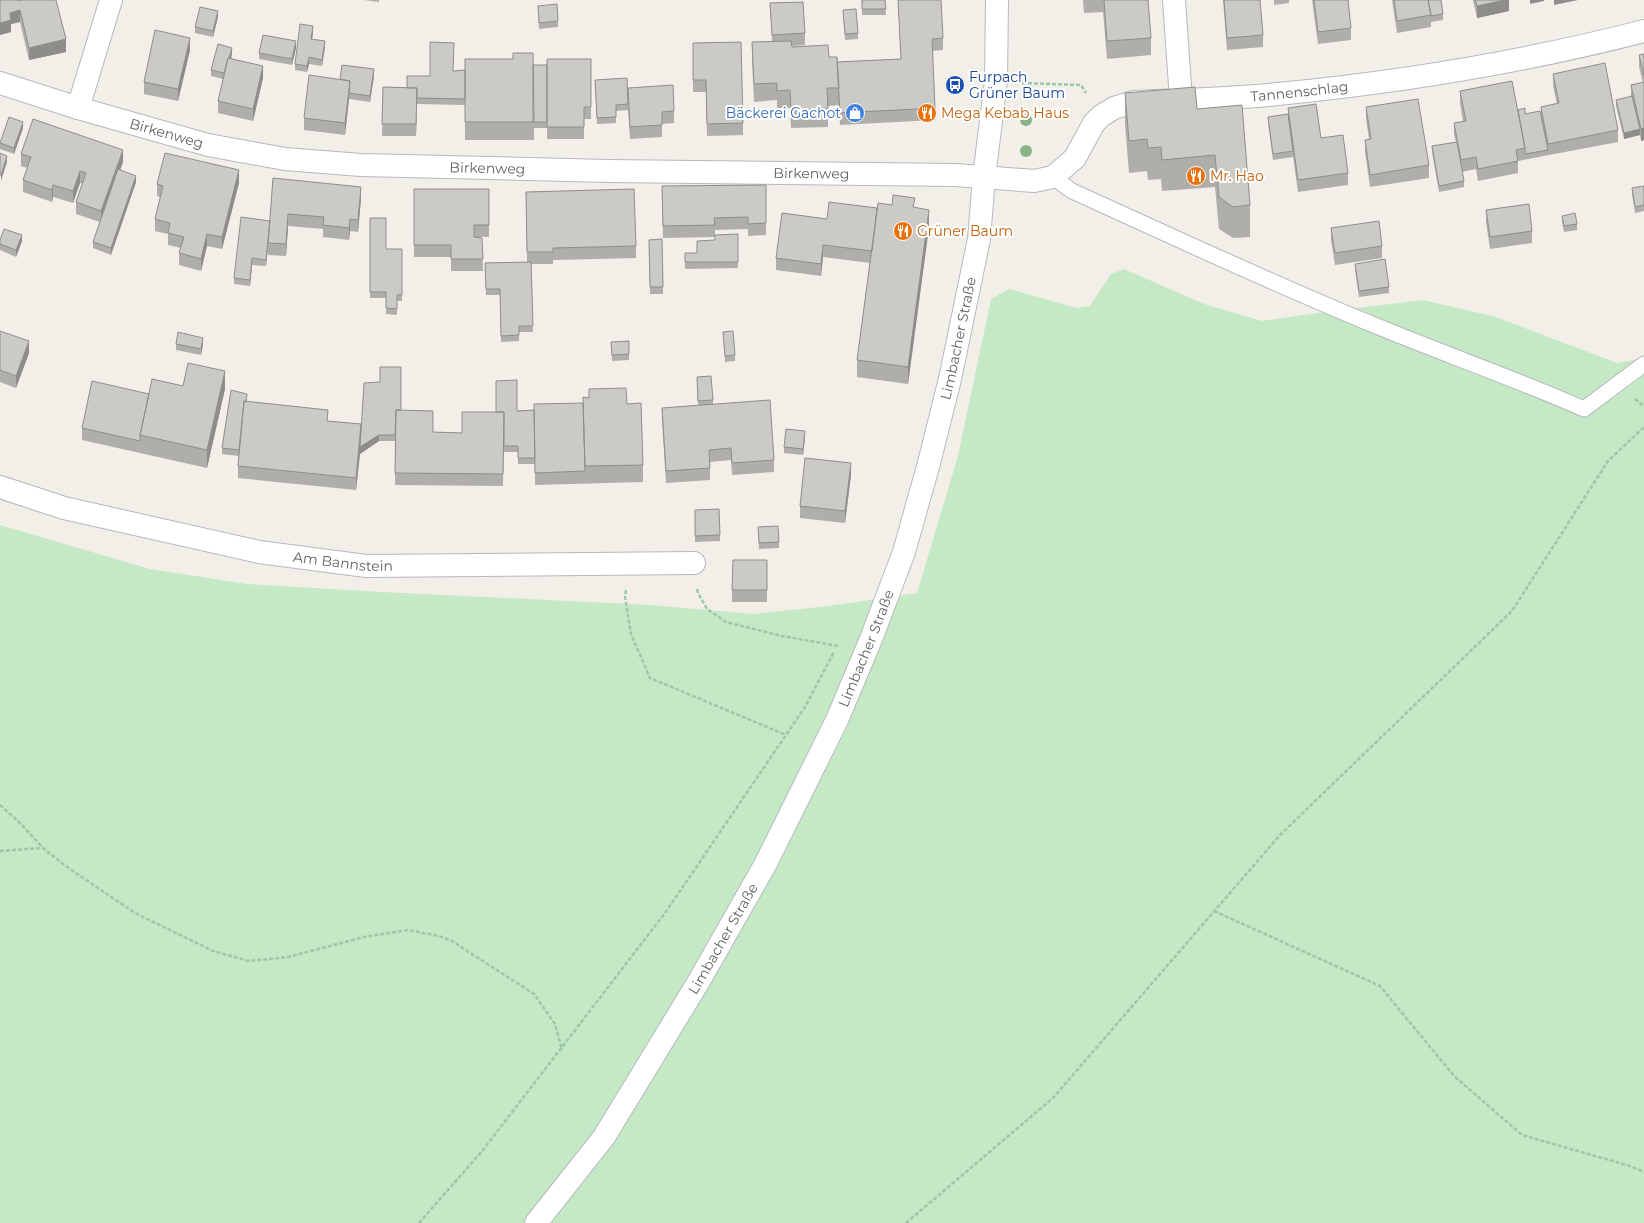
<svg xmlns="http://www.w3.org/2000/svg" width="1644" height="1223" viewBox="0 0 1644 1223" font-family="Montserrat,sans-serif">
<style>
.green{fill:#c5e8c5}
.lines{fill:none;stroke-linecap:round;stroke-linejoin:round}
.lane-casing{stroke:#b5b8bc;stroke-width:17}
.street-casing{stroke:#b5b8bc;stroke-width:24}
.secondary-casing{stroke:#b6babf;stroke-width:24}
.path{stroke:#9cc7a9;stroke-width:2.5;stroke-dasharray:4 2;stroke-linecap:butt}
.lane{stroke:#fff;stroke-width:15}
.street{stroke:#fff;stroke-width:22}
.secondary{stroke:#fff;stroke-width:22}
.tree{fill:#89b387}
.wall{fill:#afaea9}
.shaded-wall{fill:#8f8d8a}
.building{fill:#cccac5;stroke:#8f8d8a}
.labels{text-anchor:middle;stroke-width:4;stroke-linejoin:round;paint-order:stroke}
.transit-label{font-size:14px;fill:#164399;stroke:#fff;text-anchor:start}
.street-label{font-size:14px;fill:#5f6368;stroke:#fff}
.shop-label{font-size:14px;fill:#366cbe;stroke:#fff;text-anchor:end}
.food-label{font-size:14px;fill:#c56008;stroke:#fff;text-anchor:start}
</style>
<rect width="100%" height="100%" fill="#f1efe8"/>
<!-- green -->
<path class="green" d="M1124 269 1204 304 1262 321 1325 312 1423 300 1496 317 1617 363 1644 358V1223H0V525L150 569 247 584 382 592 650 605 753 614 829 606 917 593 958 456 991 299 1009 289 1077 308 1090 306 1111 274Z"/>
<g class="lines">
<!-- lane casing -->
<g class="lane-casing">
<path id="lane" d="M1053 177 1072 191C1174 237 1275 285 1379 327 1447 355 1516 379 1584 409L1644 364"/>
</g>
<!-- street casing -->
<g class="street-casing">
<g id="street">
<path d="M1174 0 1181 100"/>
<path id="s1" d="M0 83 78 108 208 145 285 159 361 165 608 171 955 175 1034 181 1053 177 1075 158 1094 123 1101 116 1114 108 1133 102C1181 100 1230 99 1278 94 1401 82 1524 62 1644 31"/>
<path d="M78 108 111 0"/>
<path id="s2" d="M0 487 64 508 259 552 366 566 694 563"/>
</g>
</g>
<!-- secondary casing -->
<g class="secondary-casing">
<g id="secondary">
<path id="s3" d="M536 1223 604 1137 699 981 765 865 837 720 871 639 904 552 929 463 950 379 979 239 984 177 996 81 997 0"/>
</g>
</g>
<!-- path -->
<path class="path" d="M1022 83 1081 85 1086 93
M1635 399 1644 406
M697 589 698 593 707 609 726 622 782 636 838 646
M626 590 625 597 631 634 650 678 786 735
M0 805 20 823 43 848 67 867 135 913 213 951 249 961 288 957 364 937 408 930 439 936 452 941 534 994 555 1024 562 1050
M0 851 42 848
M1214 911 1380 986 1454 1076 1522 1135 1630 1166 1644 1172
M419 1223 483 1150 665 913 805 707 834 652
M906 1223 1053 1098 1280 835 1512 611 1608 461 1644 427"/>
<!-- lane -->
<use href="#lane" class="lane"/>
<!-- street -->
<use href="#street" class="street"/>
<!-- secondary -->
<use href="#secondary" class="secondary"/>
</g>
<!-- trees -->
<g class="tree">
<circle cx="1026" cy="120" r="6"/>
<circle cx="1026" cy="151" r="6"/>
</g>
<!-- wall -->
<path class="wall" d="M0 0 18 1 66 52 29 60 20 22 11 24V32L0 35Z
M364 0H379V2Z
M862 0H885L886 15H862Z
M898 0 943 38V50L932 51 935 120 840 125 839 105 828 106V127L791 128 790 108H777V100L754 102 752 60V42L772 41 770 3 805 33V45L792 46V47L829 57 837 62 901 59Z
M1083 0H1148L1151 38V55L1107 59 1103 12 1084 13Z
M1223 0H1260L1263 35V47L1227 50Z
M1274 0H1289V3L1274 5Z
M1312 0H1348L1351 28V40L1318 44Z
M1392 0H1441L1443 14V20L1431 22V27L1397 33Z
M1473 0H1509V11L1477 18Z
M538 6 558 21V27L539 29Z
M843 10 858 33V39L845 40Z
M218 17 213 37 195 33V27Z
M313 33 312 40 325 47 322 66 309 64 307 72 295 70V64Z
M693 43 743 123V135L707 136 706 92H693Z
M296 48 292 65 259 59V53Z
M190 50 178 101 144 94V82Z
M232 54 231 58 263 78 253 121 218 113V101L223 79 211 76V70Z
M1644 54V140L1641 141 1640 135 1624 139 1616 106V100L1631 97V85L1643 83 1639 67V55Z
M547 59H591V119H584V139H547Z
M533 65H547V128H534V140H465V105L417 104 416 136H382L383 87 407 88 430 76 453 71Z
M1553 74 1618 130V142L1518 161V173L1478 181 1476 169 1462 172 1464 181V187L1439 192 1432 152V146L1456 142 1454 135V123L1463 121 1460 103V91L1518 110 1525 114H1541V107L1557 104 1553 86Z
M374 76 370 102 349 99 345 135 304 130V118L340 79Z
M595 80 674 111V123L662 124V137L630 139 628 109V110L616 111V123L597 124Z
M1125 93 1197 109 1250 205V237L1233 238 1219 229 1215 187 1162 191 1161 179 1148 180 1147 171 1129 173 1125 124Z
M1366 107 1429 165V178L1370 187 1365 152V140L1369 139 1366 119Z
M1288 108 1321 138 1348 173V185L1298 192 1293 157 1273 160 1268 123V117L1288 114Z
M23 128 14 154 0 149V143Z
M21 154 123 162 120 170 136 182 111 255 93 248V242L100 222 76 214V202L83 184 80 183 73 203 53 197 52 202 23 192V180L27 168 21 166Z
M273 178 361 199 358 232 350 231 349 240 323 237V229L288 226 286 256 268 255V249L266 266 252 265 250 286 234 284V278L270 221Z
M239 183 222 249 207 246 201 271 179 265V253L181 248 168 245V234L155 231V219L160 197 157 196V184Z
M766 185V235L748 236V229L715 230V237L663 238 662 186Z
M1644 186V211L1635 213 1632 194V188Z
M414 189H489V237H474L482 238 483 271H451V257H414Z
M526 192 636 246V258L553 260V264H531L533 332H519V341L501 342 500 295H486L485 263 527 262Z
M877 208H915L929 227 908 384 857 377V360L870 263 823 257 821 276 776 270V258L827 219Z
M1486 210 1532 231V243L1490 249 1486 222Z
M1562 216 1577 224V230L1564 232 1562 222Z
M370 218 386 249H402V301H397V315L386 314V298H370Z
M1331 228 1382 246V258L1335 265 1331 240Z
M738 234V268L685 269V253H697L715 240Z
M662 239 663 294H650L649 240Z
M0 240 22 241 16 257 0 250Z
M1355 264 1389 287V293L1359 297 1355 270Z
M0 331 29 353 16 388 0 382Z
M723 332 735 355V361L725 362Z
M629 341V360L612 361 611 342Z
M176 344H203L201 355 176 350Z
M697 377 713 400V404L774 460V472L732 475 731 460 710 462V480L666 483 662 420V408L698 405Z
M183 386 225 389 207 468 82 440V428L149 394Z
M247 402 328 421 361 424 401 410 433 432 462 433 496 412 627 404 643 465V482L535 485V464H518V452H504V430L503 486 395 485V441H379L360 454 356 490 238 478V466L239 456 222 454V448Z
M805 437 803 455 784 453V447Z
M851 475 845 523 800 518V506Z
M695 510 720 535V541L695 542Z
M758 527 779 542V548L759 549Z
M767 560V602H732V590Z"/>
<!-- shaded-wall -->
<path class="shaded-wall" d="M1505 0H1509V11L1477 18V6Z
M1530 0H1544V1L1530 4Z
M1554 0H1578L1554 5Z
M20 10V22L11 24V32L0 35V23L10 13Z
M218 11V17L213 37V31Z
M313 26V33L311 45V39Z
M190 38V50L178 101V89Z
M66 39V52L29 60V48Z
M296 41V48L292 65V59Z
M325 41V47L322 66V60Z
M232 48V54L226 80V74Z
M309 57V64L307 72V66Z
M263 66V78L253 121V109Z
M374 69V76L370 102V96Z
M350 81V93H349V99L345 135V123Z
M417 88V100L416 136V124Z
M23 122V128L14 154V148Z
M1644 128V140L1641 141V129Z
M1640 129V135L1624 139V133Z
M123 150V162L101 223V211Z
M7 156V162L1 181V175Z
M239 170V183L222 249V237Z
M80 171V183L73 203V191Z
M136 176V182L111 255V248Z
M53 185V197L52 202V190Z
M361 187V199L358 232V220Z
M929 210V227L908 384V367Z
M288 214V226L286 256V244Z
M350 219V231L349 240V228Z
M270 221 268 243 266 266V260Z
M207 234V246L201 271V259Z
M22 235V241L16 257V250Z
M823 245V257L821 276V264Z
M252 258V265L250 286V280Z
M203 338V344L201 355V349Z
M29 341V353L16 388V376Z
M225 371V389L207 468V450Z
M361 424 379 435V441L360 454 356 490V478Z
M805 431V437L803 455V449Z
M851 463V475L845 523V511Z"/>
<!-- building -->
<path class="building" d="M0 0H17L18 1 22 0H56L66 39 29 48 20 10 10 13 11 20 0 23Z
M862 0H885L886 9H862Z
M898 0H941L943 38 932 39 935 108 840 113 837 62 901 59Z
M1104 0H1148L1151 38 1107 41Z
M1224 0H1260L1263 35 1227 38Z
M1314 0H1348L1351 28 1318 32Z
M1394 0H1428L1431 15 1397 21Z
M1428 0H1441L1443 14 1431 16Z
M1475 0H1505L1477 6Z
M803 2 805 33 772 35 770 3Z
M557 4 558 21 539 23 538 6Z
M200 7 218 11 213 31 195 27Z
M856 9 858 33 845 34 843 10Z
M300 24 313 26 311 39 325 41 322 60 309 57 307 66 295 64Z
M155 30 190 38 178 89 144 82Z
M263 35 296 41 292 59 259 53Z
M791 41 792 47 828 45 829 57H837L839 88H827L828 109 791 110 790 90 777 91V83L754 84 752 42Z
M430 42 454 43 453 71 465 70V99L417 98V88H407V76H430Z
M741 42 743 123 707 124 706 80H693V43Z
M218 44 232 48 229 58H228L224 73 211 70Z
M513 53H533L534 122H465V59H513Z
M1644 54V75L1639 55Z
M228 58 263 66 253 109 218 101Z
M547 59H591V107H584V127H547Z
M1605 63 1618 130 1548 144 1541 107 1559 103 1553 74Z
M342 65 374 69 370 96 349 93 350 81 340 79Z
M533 65H547V122H533Z
M309 75 350 81 345 123 304 118Z
M627 78 628 104 616 105V117L597 118 595 80Z
M1512 81 1525 148 1516 150 1518 161 1478 169 1476 157 1461 160 1454 123 1466 121 1460 91Z
M1644 82V128L1641 129 1631 85Z
M673 85 674 111 662 112V125L630 127 628 88Z
M383 87 417 88 416 124H382Z
M1195 87 1197 109 1242 105 1250 205 1233 207 1219 197 1215 155 1162 160 1161 147 1148 148 1147 139 1129 141 1125 93Z
M1632 96 1640 129 1624 133 1616 100Z
M1418 99 1429 165 1370 175 1365 140 1371 139 1366 107Z
M1316 104 1321 138 1343 135 1348 173 1298 180 1288 108Z
M1525 108V114L1540 111 1548 150 1525 154V148L1518 110Z
M1288 114 1293 151 1273 154 1268 117Z
M9 117 23 122 14 148 0 143Z
M33 119 123 150 101 211 76 202 86 173 80 171 73 191 53 185 52 190 23 180 31 157 21 154Z
M1457 142 1464 181 1439 186 1432 146Z
M0 153 7 156 1 175H0Z
M165 153 239 170 222 237 207 234 201 259 179 253 184 237 168 233 170 223 155 219 163 186 157 184Z
M118 169 136 176 111 248 93 242Z
M273 178 361 187 358 220 350 219 349 228 323 225 324 217 288 214 286 244 268 243Z
M766 185V223L748 224V217L714 218 715 225 663 226 662 186Z
M1644 186V205L1635 207 1632 188Z
M414 189H489V225H474V237L482 238 483 259H451V245H414Z
M634 189 636 246 553 248V252H527L526 192Z
M893 195 915 198 913 207 929 210 908 367 857 360 878 203 892 205Z
M829 202 877 208 872 251 823 245 821 264 776 258 782 213 827 219Z
M1529 204 1532 231 1490 237 1486 210Z
M1575 213 1577 224 1564 226 1562 216Z
M241 217 270 221 266 260 252 258 250 280 234 278Z
M370 218H386V249H402V295H397V309L386 308V292H370Z
M1379 221 1382 246 1335 253 1331 228Z
M4 229 22 235 16 250 0 244V240Z
M738 234V262H685V253H697V241L715 240V235Z
M662 239 663 287H650L649 240Z
M1385 259 1389 287 1359 291 1355 264Z
M531 262 533 326H519V335L501 336 500 289H486L485 263Z
M0 331 29 341 16 376 0 370Z
M733 331 735 355 725 356 723 332Z
M178 332 203 338 201 349 176 344Z
M629 341V354L612 355 611 342Z
M188 363 225 371 207 450 140 435 152 379 183 386Z
M380 367H401V410H396L395 435H379L360 447 364 383 380 382Z
M711 376 713 400 698 401 697 377Z
M517 380V411L534 410 535 458H518V446H504V412H496V381Z
M92 381 149 394 140 435V441L82 428Z
M626 388 627 404 641 403 643 465 585 466 583 397 589 398V389Z
M231 390 247 394 246 402 244 401 239 450 222 448Z
M770 400 774 460 732 463 731 448 709 450 710 468 666 471 662 408Z
M244 401 328 410 327 421 361 424 356 478 238 466Z
M583 403 585 471 535 473 534 404Z
M396 410 433 411V432L462 433V412H504L503 474 395 473Z
M786 429 805 431 803 449 784 447Z
M805 458 851 463 845 511 800 506Z
M719 509 720 535 695 536V510Z
M778 526 779 542 759 543 758 527Z
M733 560H767V590H732Z"/>
<!-- icons -->
<defs>
<g id="bus-disc" transform="scale(1)"><circle r="9.5" fill="#1a4fb4" stroke="#fff"/><path d="M-5-6H5V4H4V6H2V4H-2V6H-4V4H-5ZM-3.5-4V0h7V-4ZM-3.5 1.2v1.5H-2V1.2ZM2 1.2v1.5H3.5V1.2Z" fill="#fff"/></g>
<g id="shop-disc" transform="scale(1)"><circle r="9.5" fill="#3f7fe0" stroke="#fff"/><path d="M-5-2.5h2.3a2.7 3.5 0 0 1 5.4 0H5L5.5 6h-11ZM-1.5-2.5h3a1.5 2.3 0 0 0-3 0Z" fill="#fff"/></g>
<g id="restaurant-disc" transform="scale(1)"><circle r="9.5" fill="#e8710a" stroke="#fff"/><path d="M-5-6h1v4h1v-4h1v4h1v-4h1v5L-1.5 .5V6h-2V.5L-5-1ZM5-6V6H3V1.5H1.5Q1.5-4 5-6Z" fill="#fff"/></g>
</defs>
<g fill-rule="evenodd">
<use href="#bus-disc" x="955" y="85"/>
<use href="#shop-disc" x="855" y="113"/>
<use href="#restaurant-disc" x="927" y="113"/>
<use href="#restaurant-disc" x="1196" y="176"/>
<use href="#restaurant-disc" x="903" y="231"/>
</g>
<g class="labels">
<!-- transit labels -->
<g class="transit-label">
<text x="969" y="82">Furpach<tspan x="969" dy="16">Grüner Baum</tspan></text>
</g>
<!-- street labels -->
<g class="street-label">
<text dy="5" stroke="none"><textPath href="#s1" startOffset="1345">Tannenschlag</textPath></text>
<text dy="5" stroke="none"><textPath href="#s1" startOffset="174">Birkenweg</textPath></text>
<text dy="5" stroke="none"><textPath href="#s1" startOffset="498">Birkenweg</textPath></text>
<text dy="5" stroke="none"><textPath href="#s1" startOffset="822">Birkenweg</textPath></text>
<text dy="5" stroke="none"><textPath href="#s3" startOffset="989">Limbacher Straße</textPath></text>
<text dy="5" stroke="none"><textPath href="#s2" startOffset="352">Am Bannstein</textPath></text>
<text dy="5" stroke="none"><textPath href="#s3" startOffset="665">Limbacher Straße</textPath></text>
<text dy="5" stroke="none"><textPath href="#s3" startOffset="341">Limbacher Straße</textPath></text>
</g>
<!-- shop labels -->
<g class="shop-label">
<text x="841" y="118">Bäckerei Gachot</text>
</g>
<!-- food labels -->
<g class="food-label">
<text x="941" y="118">Mega Kebab Haus</text>
<text x="1210" y="181">Mr. Hao</text>
<text x="917" y="236">Grüner Baum</text>
</g>
</g>
</svg>
